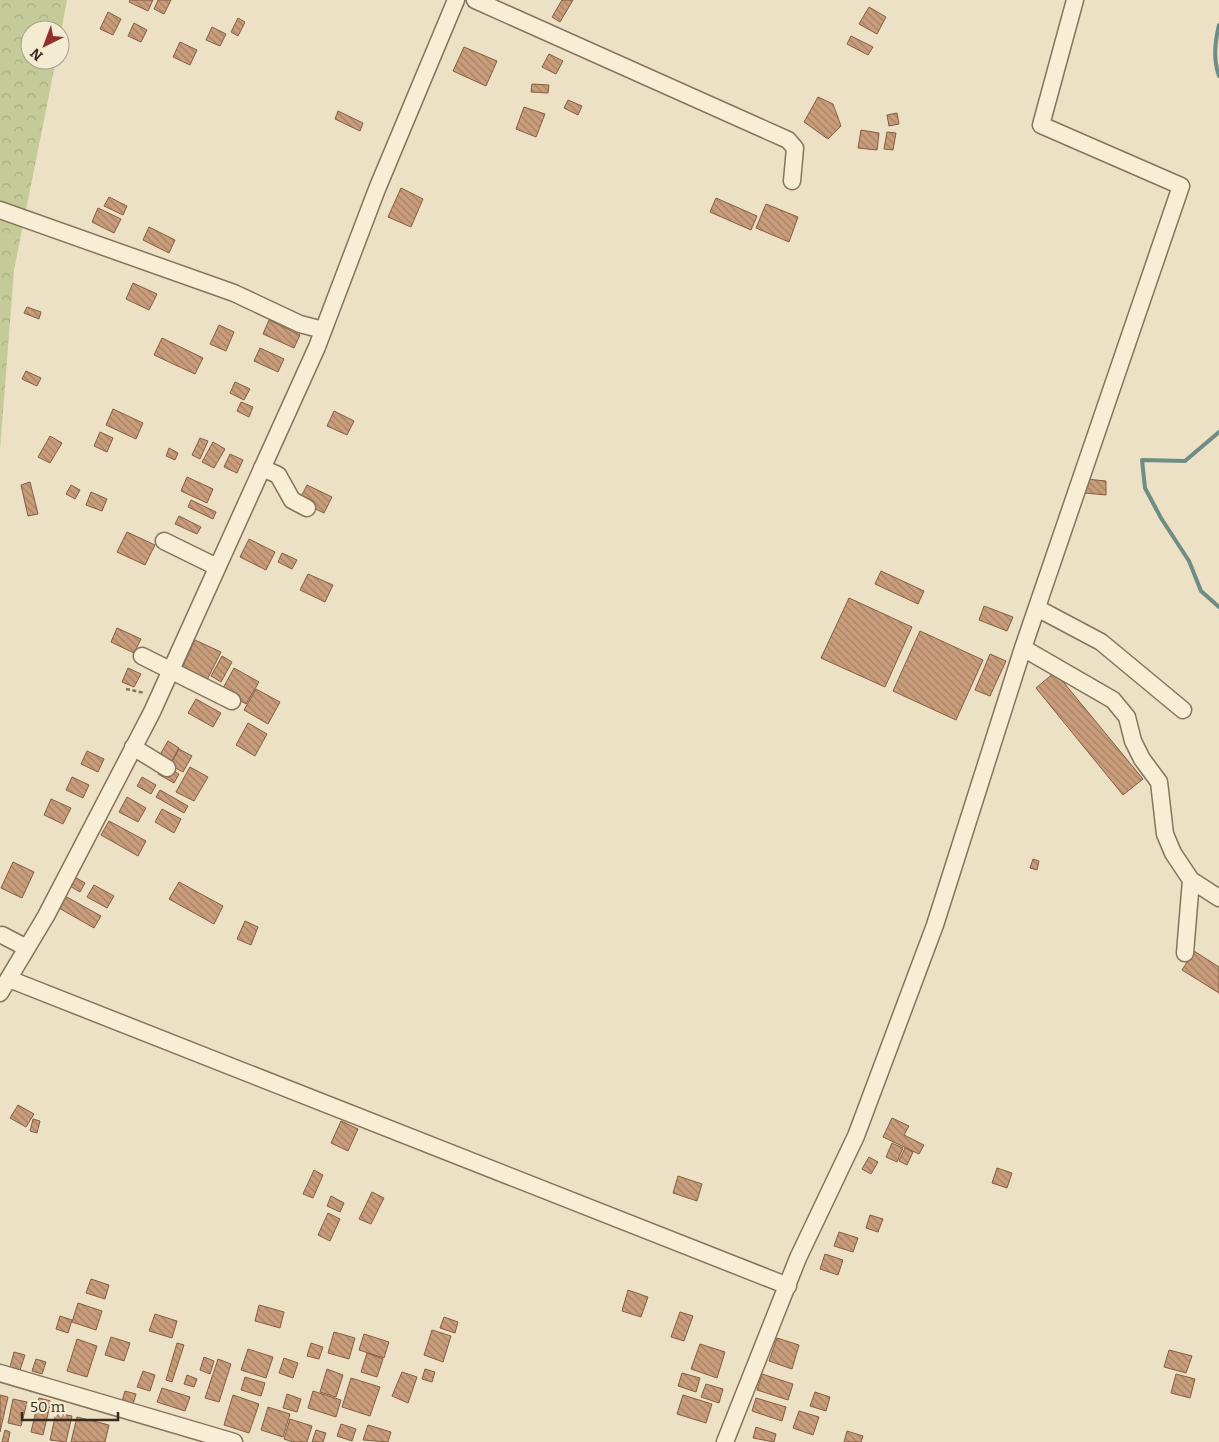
<svg xmlns="http://www.w3.org/2000/svg" width="1219" height="1442" viewBox="0 0 1219 1442" font-family="Bitter,serif">
<style>
.forest{fill:url(#forest-crowns)}
.lines{fill:none;stroke-linecap:round;stroke-linejoin:round}
.stream{stroke:#6d8d86;stroke-width:4}
.building{fill:url(#building-back-hatch);stroke:#855d41}
.minor-casing{stroke:#86735b;stroke-width:19}
.path{stroke:#86735b;stroke-width:2.5;stroke-dasharray:4 2.5;stroke-linecap:butt}
.minor{stroke:#f8eed6;stroke-width:16}
</style>
<defs>
<pattern id="forest-crowns" width="20" height="18" patternUnits="userSpaceOnUse" patternTransform="scale(1.25)"><rect width="20" height="18" fill="#c4ca98"/><path d="M2 6a3 3 0 1 1 6 0M12 15a3 3 0 1 1 6 0" fill="none" stroke="#a9ae83"/></pattern>
<pattern id="building-back-hatch" width="6" height="6" patternUnits="userSpaceOnUse" patternTransform="scale(1.25)"><rect width="6" height="6" fill="#c99d7b"/><path d="M-1 5l2 2M0 0l6 6M5-1l2 2" fill="none" stroke="#a48064"/></pattern>
</defs>
<rect width="100%" height="100%" fill="#ece1c4"/>
<!-- forest -->
<path class="forest" d="M0 0H67L60 37V30H30V60H56L14 270 0 450Z"/>
<g class="lines">
<!-- stream -->
<path class="stream" d="M1219 25C1215 41 1213 60 1219 76
M1219 432 1185 461 1142 460 1145 488 1161 518 1189 561 1201 591 1219 607"/>
</g>
<!-- building -->
<path class="building" d="M130 0H153L148 11 129 2Z
M158 0H171L164 14 154 9Z
M562 0H573L560 22 552 17Z
M869 7 886 17 877 34 859 24Z
M108 12 121 19 113 35 100 29Z
M238 18 245 22 238 36 231 32Z
M134 23 147 30 141 42 128 36Z
M212 27 226 34 220 46 206 40Z
M851 36 873 47 868 55 847 44Z
M180 42 197 50 190 65 173 57Z
M464 47 497 61 486 86 453 71Z
M549 54 563 61 556 74 542 67Z
M532 84 549 85 548 93 531 92Z
M818 97 833 104 841 126 828 139 804 122Z
M568 100 582 106 578 115 564 108Z
M524 107 545 114 536 137 516 129Z
M338 111 363 123 360 131 335 119Z
M897 113 899 124 889 126 887 115Z
M861 130 879 133 877 150 858 148Z
M887 132 896 133 893 150 884 149Z
M401 188 423 199 411 227 388 217Z
M109 197 127 206 123 215 104 206Z
M716 198 757 216 751 230 710 212Z
M766 204 798 217 789 242 756 228Z
M98 208 121 219 114 233 92 222Z
M149 227 175 240 169 253 143 240Z
M133 283 157 294 149 310 126 299Z
M27 307 41 312 39 319 24 313Z
M269 320 300 335 294 348 263 334Z
M219 325 234 332 226 351 210 344Z
M162 338 203 358 195 374 154 355Z
M260 348 284 359 278 372 254 361Z
M26 371 41 378 37 386 22 379Z
M235 382 250 389 244 400 230 393Z
M241 402 253 407 249 417 237 411Z
M113 409 143 423 136 439 106 425Z
M334 411 354 421 347 435 327 426Z
M100 432 113 438 107 452 94 446Z
M50 436 62 443 50 463 38 457Z
M200 438 208 441 200 459 192 455Z
M213 442 225 449 214 468 202 462Z
M169 448 178 453 175 460 166 456Z
M230 454 243 460 237 473 224 467Z
M187 477 213 489 207 503 181 491Z
M1086 479 1106 481V495L1085 493Z
M30 482 38 514 28 516 21 485Z
M71 485 80 490 75 499 66 494Z
M307 485 332 497 324 513 299 501Z
M91 492 107 499 102 511 86 505Z
M191 500 216 512 213 519 188 507Z
M179 516 201 527 197 534 175 524Z
M127 532 155 545 145 565 117 552Z
M249 539 275 552 266 570 240 557Z
M282 553 297 560 292 569 278 562Z
M881 571 924 591 918 604 875 584Z
M308 574 333 585 325 602 300 590Z
M849 598 912 627 885 687 821 658Z
M984 606 1013 617 1007 631 979 620Z
M117 628 141 639 134 653 111 642Z
M920 631 983 660 956 720 893 691Z
M195 640 221 652 207 680 182 668Z
M990 654 1006 661 990 696 975 690Z
M222 656 232 662 221 682 211 676Z
M128 668 141 674 134 687 122 682Z
M234 668 259 682 246 704 222 690Z
M1055 672 1143 779 1123 795 1036 688Z
M256 689 280 702 268 724 244 710Z
M196 699 221 713 213 727 188 713Z
M248 723 267 734 255 756 236 745Z
M168 741 179 748 170 765 158 758Z
M179 749 192 756 183 772 170 765Z
M87 751 104 759 98 772 81 764Z
M162 765 179 774 174 783 158 774Z
M190 767 208 777 194 801 176 792Z
M72 777 89 785 83 798 66 790Z
M142 777 156 785 151 794 137 786Z
M160 790 188 806 184 813 156 797Z
M127 797 146 808 138 822 119 812Z
M51 799 71 808 63 824 44 815Z
M162 809 181 819 174 833 155 822Z
M109 821 146 841 138 856 101 835Z
M1033 859 1039 861 1037 870 1030 868Z
M13 862 34 872 22 898 1 888Z
M73 876 85 883 80 892 68 885Z
M179 882 223 906 214 924 169 899Z
M94 885 114 896 107 908 87 897Z
M65 896 101 916 94 928 59 908Z
M245 921 258 927 251 945 237 939Z
M1194 951 1219 967V993L1182 970Z
M18 1105 34 1114 26 1127 10 1118Z
M892 1118 909 1126 904 1135 924 1145 919 1154 883 1137Z
M33 1119 40 1121 37 1133 30 1131Z
M341 1121 358 1129 348 1151 331 1143Z
M892 1143 903 1148 897 1162 886 1157Z
M905 1148 913 1152 907 1165 899 1161Z
M869 1157 878 1162 871 1174 862 1169Z
M997 1168 1012 1173 1007 1188 992 1183Z
M314 1170 323 1175 313 1198 303 1194Z
M678 1176 702 1184 697 1201 673 1193Z
M372 1192 384 1198 371 1224 359 1219Z
M331 1196 344 1203 340 1212 327 1206Z
M328 1213 340 1219 330 1241 318 1235Z
M870 1215 883 1219 878 1232 866 1228Z
M839 1232 858 1238 853 1252 834 1246Z
M825 1254 843 1260 838 1275 820 1269Z
M91 1279 109 1285 105 1299 86 1293Z
M628 1290 648 1297 641 1317 622 1311Z
M78 1303 102 1311 96 1330 72 1322Z
M259 1305 284 1312 280 1328 255 1321Z
M680 1312 693 1316 684 1341 671 1337Z
M155 1314 177 1321 172 1338 149 1331Z
M60 1316 72 1320 68 1333 56 1329Z
M444 1317 458 1322 455 1333 440 1328Z
M432 1330 451 1336 443 1362 424 1355Z
M334 1332 355 1338 349 1359 328 1353Z
M364 1334 389 1342 384 1358 359 1350Z
M111 1337 130 1343 124 1361 105 1355Z
M777 1338 799 1345 792 1369 769 1361Z
M77 1339 97 1346 87 1377 67 1371Z
M177 1343 184 1345 172 1382 166 1380Z
M311 1343 323 1347 319 1359 307 1356Z
M700 1344 725 1352 717 1378 691 1369Z
M248 1349 273 1357 266 1378 241 1370Z
M1169 1350 1192 1356 1186 1373 1164 1367Z
M14 1352 25 1355 20 1370 10 1367Z
M367 1353 383 1359 377 1377 361 1372Z
M204 1357 214 1361 210 1374 200 1370Z
M284 1358 298 1363 293 1378 279 1373Z
M36 1359 46 1362 42 1374 32 1371Z
M218 1359 231 1364 219 1402 205 1398Z
M327 1369 343 1375 336 1397 320 1392Z
M425 1369 435 1372 432 1382 422 1379Z
M143 1371 155 1375 150 1391 137 1387Z
M402 1372 417 1377 408 1403 392 1396Z
M682 1373 700 1378 696 1392 678 1386Z
M762 1374 793 1384 788 1400 757 1390Z
M1176 1374 1195 1379 1190 1398 1171 1393Z
M187 1375 197 1379 194 1387 184 1384Z
M245 1377 265 1383 261 1396 241 1390Z
M351 1378 380 1387 370 1416 342 1407Z
M706 1384 723 1389 719 1403 701 1397Z
M162 1388 190 1397 185 1411 157 1402Z
M125 1391 136 1394 133 1404 122 1401Z
M313 1391 341 1400 336 1417 308 1408Z
M815 1392 830 1397 826 1411 810 1406Z
M287 1394 301 1399 297 1412 283 1408Z
M0 1395 8 1397 0 1432Z
M233 1395 259 1404 249 1433 224 1425Z
M683 1395 712 1404 706 1423 677 1414Z
M39 1398 51 1401 43 1435 31 1432Z
M756 1398 786 1407 782 1421 752 1411Z
M13 1399 27 1402 21 1426 8 1423Z
M268 1407 290 1414 283 1437 261 1430Z
M799 1411 819 1417 813 1435 793 1428Z
M56 1413 72 1416 66 1442 50 1440Z
M77 1417 109 1425 105 1442H71Z
M290 1419 312 1426 307 1442H293L284 1439Z
M341 1424 356 1429 352 1441 337 1436Z
M368 1425 391 1432 388 1442 363 1440Z
M756 1427 776 1434 774 1442 753 1438Z
M5 1430 10 1432 8 1442H2Z
M316 1430 326 1433 323 1442H312Z
M847 1431 863 1436 861 1442H844Z"/>
<g class="lines">
<!-- minor casing -->
<g class="minor-casing">
<path id="minor" d="M475 0 788 140 795 148 792 181
M0 210 234 293 300 324 323 330
M262 468 278 475 292 500 307 508
M164 541 217 567
M1037 608 1101 642 1183 710
M1023 648 1113 700 1127 717 1133 741 1142 759 1159 782 1165 834 1173 853 1191 880 1219 898
M142 656 232 701
M133 747 167 768
M2 935 27 948
M1185 953 1191 880
M9 979 788 1286
M0 993 46 916 152 712 317 347 377 189 456 0
M0 1373 234 1442
M725 1442 798 1258 856 1136 935 925 1023 648 1181 186 1041 125 1075 0"/>
</g>
<!-- path -->
<path class="path" d="M126 689 145 693"/>
<!-- minor -->
<use href="#minor" class="minor"/>
</g>
<!-- north arrow -->
<g transform="translate(45 45) rotate(222)"><circle r="24" fill="#f4ebd3" stroke="#a89e8b"/>
<path d="M0-4L9 19L0 12L-9 19Z" fill="#932e2d"/>
<text y="-8" font-size="14" font-weight="bold" text-anchor="middle" fill="#372a1e">N</text>
</g>
<!-- scale -->
<path d="M22 1412v8h96v-8" fill="none" stroke="#372a1e" stroke-width="2.5"/>
<text x="30" y="1412" font-size="15" fill="#372a1e" stroke="#f4ebd3" stroke-width="4" paint-order="stroke">50 m</text>
</svg>
